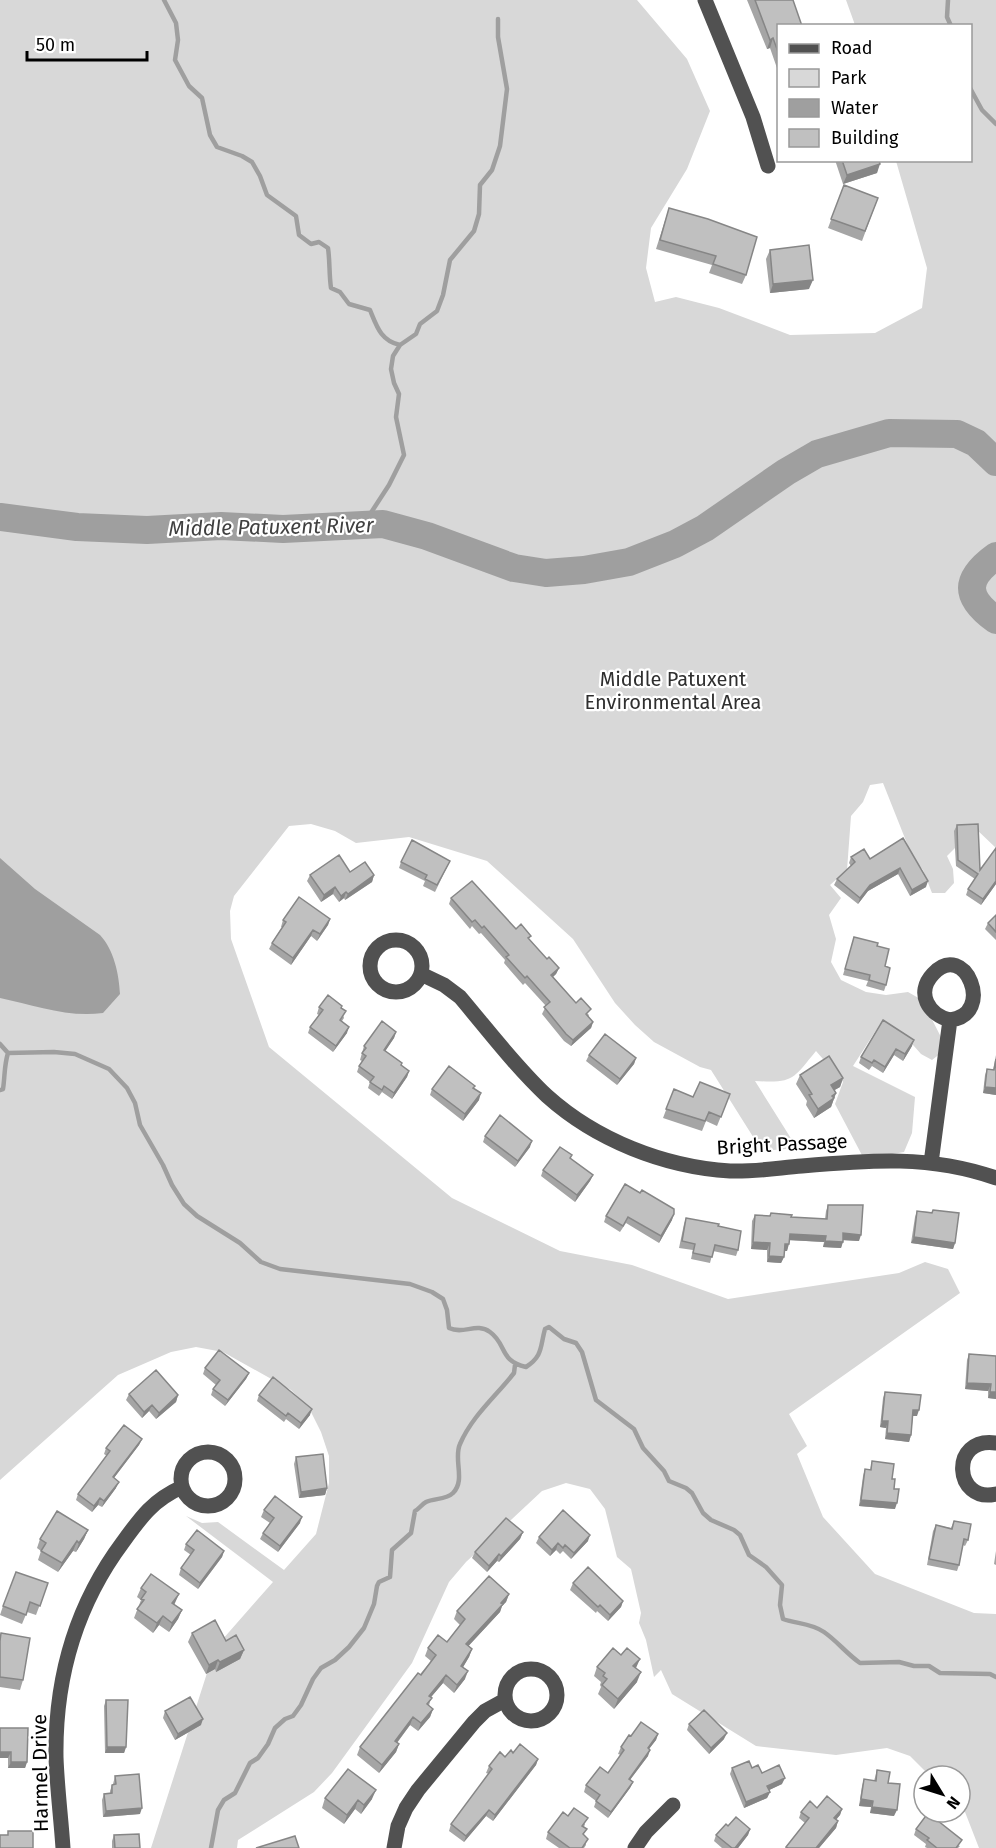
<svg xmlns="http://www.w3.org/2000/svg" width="996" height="1848" viewBox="0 0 996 1848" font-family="'Fira Sans',sans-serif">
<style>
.green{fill:#d8d8d8}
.water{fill:#9f9f9f}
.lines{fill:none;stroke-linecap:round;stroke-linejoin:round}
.stream{stroke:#9f9f9f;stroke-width:4.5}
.river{stroke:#9f9f9f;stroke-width:28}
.minor{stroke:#515151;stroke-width:15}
.wall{fill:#a5a5a5}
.shaded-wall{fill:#868686}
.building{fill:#c0c0c0;stroke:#868686;stroke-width:1.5}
.labels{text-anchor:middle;stroke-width:4.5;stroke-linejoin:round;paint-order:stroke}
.park-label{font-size:20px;fill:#2f2f2f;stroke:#fff}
.street-label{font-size:20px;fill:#000;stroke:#fff}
.water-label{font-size:21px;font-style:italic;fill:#404040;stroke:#fff}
</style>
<rect width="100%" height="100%" fill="#fff"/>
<!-- green -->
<path class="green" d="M0 0H637L687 59 710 111 687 169 651 228 646 268 655 302 676 297 719 308 790 335 875 333 922 308 927 268 896 161 970 160V26L855 25 846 0H996V848L975 828 947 856 953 869 954 883 945 893H932L923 870 912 856 883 783 870 785 863 802 851 816 847 870 830 885 841 898 829 915 836 939 831 962 841 980 866 992 886 995 908 992 922 1000 943 1041 941 1053 932 1060 921 1054 906 1037 880 1024 853 1066 915 1097 912 1133 904 1152 864 1159 835 1104 843 1082 816 1051C792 1080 794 1083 755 1081L797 1148 762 1151 711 1070 700 1067 654 1042 635 1025 615 1003 573 939 487 861 409 837 356 843 335 831 311 824 289 826 234 896 230 911 231 939 269 1047 452 1198 560 1251 632 1265 728 1299 899 1273 925 1262 948 1269 960 1293 789 1414 807 1446 797 1454 823 1517 875 1574 974 1613 996 1614V1848H979L965 1812 960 1807V1776H930L910 1756 887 1748 836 1755 756 1746 672 1694 661 1670 654 1677 646 1640 639 1623 641 1613 631 1569 617 1557 605 1509 590 1489 566 1483 542 1491 466 1562 449 1582 412 1663 332 1773 314 1792 238 1840 237 1848H151L215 1648 273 1582 186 1516 202 1523 218 1522 284 1570 316 1534 329 1483V1456L321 1432 309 1408 291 1390 223 1352 196 1347 171 1352 118 1375 0 1480Z"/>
<!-- water -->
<path class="water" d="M0 858 35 889 100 935C114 950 119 974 120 994L103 1013C68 1018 34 1005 0 998Z"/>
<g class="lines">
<!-- stream -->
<path class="stream" d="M164 0 176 23 178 40 175 60 189 86 202 98 210 135 217 147 242 156 252 162 260 176 267 195 296 216 299 235 311 244 319 242 328 248C330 262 329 274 331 288L340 292 349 304 370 310C377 327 381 341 400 345
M948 0 947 17 951 26
M970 88 982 110 996 124
M363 525 389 485 404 455 396 417 399 394 394 383 391 369 393 356 400 345 416 334 420 324 437 311 443 295 450 260 474 231 479 214 480 185 492 170 500 146 507 89 498 37V19
M0 1044 8 1053 54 1052 75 1054 109 1069 127 1088 135 1103 140 1125 163 1165 172 1185 184 1204 197 1216 240 1243 261 1262 280 1269 410 1284 432 1292 443 1299 447 1310 449 1328C464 1335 476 1322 490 1332 507 1344 499 1361 526 1367 543 1356 540 1347 545 1329L549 1327 564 1339 576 1343 582 1352 596 1400 634 1429 643 1448 664 1471 669 1481 686 1488 692 1493 703 1513 711 1520 734 1530 740 1535 749 1555 766 1567 782 1585 780 1605 783 1619C797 1624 811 1623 824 1632 837 1641 847 1654 860 1663L899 1662 914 1666H929L940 1673 990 1674 996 1677
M0 1090 3 1089C5 1076 4 1066 8 1053
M211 1848 218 1810 224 1800 235 1793 250 1763 258 1758 268 1744 275 1728 285 1719 293 1716 301 1705 313 1679 321 1668 335 1660 349 1647 364 1628 374 1604 377 1586 379 1582 390 1577 392 1550 411 1533 415 1511C419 1509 422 1504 426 1502 434 1498 446 1500 453 1493 466 1480 453 1459 460 1444 472 1416 496 1396 514 1373L515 1365"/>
<!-- river -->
<path class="river" d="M0 517 77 527 147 530 221 526 283 529 383 524 427 536 514 568 546 573 584 570 629 562 675 544 705 528 786 472 817 454 889 433 957 434 976 443 996 462
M996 556C964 579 964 597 996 620"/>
<!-- minor -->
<path class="minor" d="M705 0 753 117 768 166
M370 966a26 26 0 1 1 52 0a26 26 0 1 1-52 0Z
M421 974 444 985 460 997C488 1030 515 1066 547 1096 596 1140 664 1167 730 1171 754 1172 778 1168 802 1166 871 1160 930 1155 996 1178
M931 1163 950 1020C996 1015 965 939 933 974 915 993 929 1015 950 1020
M996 1443C949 1436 954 1504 996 1494
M181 1479a27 27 0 1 1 54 0a27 27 0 1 1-54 0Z
M505 1695a26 26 0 1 1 52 0a26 26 0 1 1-52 0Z
M63 1848C61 1818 57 1787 56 1757 55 1679 76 1605 123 1542 141 1517 153 1500 182 1487
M394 1848 398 1826 406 1808 418 1790 474 1722 485 1711 505 1700
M635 1848 646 1832 673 1805"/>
</g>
<!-- wall -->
<path class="wall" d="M747 0H793L778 26V71L770 48 767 49Z
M835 160H879L877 173 843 184Z
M844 185 878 198 862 241 828 228Z
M669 208 746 275 742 284 709 273 712 265 656 249Z
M770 250 809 289 770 293 766 259Z
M957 825 980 870 996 848V884L981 905 966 895 968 889 975 879 956 866 954 831Z
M903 838 926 887 910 896 898 874 868 891 858 904 834 885 837 879 851 866 849 863 851 857 870 859Z
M450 861 435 892 423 886 425 881 399 868 401 862Z
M350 872 374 875 372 882 345 900 344 898 339 902 333 894 321 902 307 881 310 875Z
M451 898 531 936 529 939 547 959 559 968 556 974 553 977 576 1003 589 1015 588 1017 593 1022 591 1028 571 1046 564 1041 542 1014 546 1006 525 983 523 985 504 963 505 960 481 933 479 934 472 926 470 929 449 904Z
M996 915V940L985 929 988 923Z
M330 919 328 925 317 941 311 936 291 965 269 949 272 943 282 927H281L283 920Z
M854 937 877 946 886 985 884 991 866 986 868 981 843 975Z
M319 1007 341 1008 344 1018 342 1021 347 1033 333 1052 308 1033 310 1027 319 1015 317 1014Z
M396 1032 394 1038 385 1051 402 1063 401 1065 409 1071 407 1077 392 1099 382 1092 379 1096 368 1088 370 1082 357 1072 359 1066 362 1061 360 1060 364 1046Z
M912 1046 903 1061 894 1055 883 1073 872 1066 869 1070 859 1063 861 1057Z
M589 1055 636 1058 634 1064 617 1085 586 1061Z
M996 1055V1095L983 1093 985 1075 987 1069 993 1070Z
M800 1075 843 1078 840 1087 834 1090 836 1093 831 1107 814 1118 806 1105 807 1101 796 1084Z
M474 1088 479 1100 463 1121 430 1095 432 1089Z
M674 1089 693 1097 730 1094 717 1126 706 1121 702 1131 663 1118Z
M485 1136 530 1147 515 1167 483 1142Z
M571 1159 593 1175 590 1181 575 1202 541 1176 543 1170Z
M625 1184 672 1220 659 1243 626 1223 620 1232 604 1222 606 1216Z
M828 1205 859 1241 843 1240 841 1248 823 1247 824 1242 789 1240 787 1251H784V1257L781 1263 767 1262V1250L751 1249 752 1221 755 1215 770 1216 771 1213 791 1217 825 1219 826 1211Z
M917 1211 932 1212 955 1243 953 1249 911 1243 915 1217Z
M686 1218 718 1226 738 1250 736 1256 713 1251 710 1263 691 1259 693 1250 679 1248 684 1224Z
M969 1354 996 1356V1399L988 1398V1391L965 1389 967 1360Z
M205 1368 249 1373 246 1379 225 1406 211 1395 213 1389 216 1385 203 1374Z
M885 1392 917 1416H913L911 1435 909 1442 885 1439 886 1428 880 1427 883 1398Z
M129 1394 178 1395 176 1402 156 1419 149 1411 142 1418 126 1400Z
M259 1395 310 1415 299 1429 286 1419 284 1422 257 1401Z
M142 1439 139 1445 114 1478 116 1488 102 1507 98 1505 92 1512 76 1500 78 1494 107 1456 104 1454 106 1448Z
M296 1457 327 1488 325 1495 299 1498 294 1464Z
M872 1461 892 1479 894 1489 895 1509 859 1506 863 1476 865 1469 870 1470Z
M264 1510 300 1523 278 1552 260 1539 263 1533 270 1523 261 1517Z
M954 1521 968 1540 965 1546 963 1545 959 1565 957 1571 927 1565 933 1531 936 1525 951 1528Z
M88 1530 84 1539 76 1552 73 1551 58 1572 38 1560 41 1551 37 1548 40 1539Z
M523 1532 520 1539 499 1562 497 1561 487 1572 472 1558 475 1552Z
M539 1537 588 1541 571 1559 563 1551 560 1554 556 1550 550 1556 536 1543Z
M186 1544 224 1551 222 1557 198 1589 179 1575 181 1568 191 1555 184 1550Z
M996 1551V1565L994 1564Z
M48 1583 36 1615 27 1612 22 1624 0 1615 3 1606Z
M573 1583 623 1601 621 1607 608 1621 597 1611 596 1613 570 1590Z
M141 1588 175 1603 174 1604 182 1610 178 1619 169 1632 159 1625 153 1633 134 1618 141 1600 137 1597Z
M509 1594 506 1602 502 1606 500 1612 468 1646 472 1649 469 1657 463 1667 465 1679 454 1693 443 1683 431 1697 429 1706 433 1709 430 1717 418 1731 410 1725 397 1743 399 1744 396 1752 379 1773 357 1755 360 1747 431 1661 425 1656 428 1648 447 1642 460 1625 454 1619 457 1611Z
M1 1633 23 1680 20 1690 0 1687V1637Z
M192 1633 226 1641 244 1650 240 1659 216 1672 215 1669 206 1674 188 1642Z
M597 1667 636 1668 637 1682 614 1709 598 1694 601 1687 600 1685 601 1682 594 1676Z
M106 1700 126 1747 124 1753H105L104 1706Z
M165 1711 201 1725 175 1740 163 1718Z
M689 1724 724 1739 709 1754 687 1730Z
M0 1728 27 1762 25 1768H8V1758Z
M658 1734 656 1740 649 1749 648 1756 630 1780 633 1782 630 1788 608 1818 594 1807 596 1801 584 1792 586 1785 608 1773 621 1755 618 1754 621 1747 631 1736Z
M513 1753 538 1759 536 1765 493 1821 486 1816 464 1842 449 1831 451 1824 489 1774 486 1773 489 1766Z
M732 1768H752L782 1784 769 1790 770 1792 767 1798 744 1808 730 1774Z
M877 1770 888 1783 894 1816 870 1813 871 1807 859 1806 862 1786 864 1779 874 1781Z
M115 1776 140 1814 103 1817 102 1800 104 1794 110 1793V1791L112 1785 113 1784Z
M325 1798 372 1799 361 1814 355 1809 344 1824 322 1808Z
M817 1808 842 1809 840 1815 836 1820 838 1821 836 1828 819 1848H785L805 1823 799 1818 801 1812Z
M568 1816 585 1824 584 1827V1835L586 1845 584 1848H559L546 1839 548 1832Z
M750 1829 748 1835 738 1848H722L714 1841 716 1835Z
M916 1829 960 1846 958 1848H927L925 1847 926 1844 914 1835Z
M114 1835 140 1848H112V1841Z"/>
<!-- shaded-wall -->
<path class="shaded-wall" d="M773 38 770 48 767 49 770 40Z
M880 164 877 173 843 184 847 175Z
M813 280 809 289 770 293 773 284Z
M900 868 898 874 868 891 858 904 860 898 870 885Z
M374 875 372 882 345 900 348 894Z
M928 881 926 887 910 896 912 890Z
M996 881V884L981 905 983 899Z
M335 887 333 894 321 902 324 895Z
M346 892 344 898 339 902 341 896Z
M330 919 328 925 317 941 320 934Z
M313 930 311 936 291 965 293 958Z
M559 968 556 974 548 981 551 975Z
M593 1022 591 1028 571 1046 573 1040Z
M349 1027 347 1033 333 1052 336 1046Z
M396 1032 394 1038 382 1056 384 1050Z
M914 1040 912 1046 903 1061 905 1054Z
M896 1049 894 1055 883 1073 885 1067Z
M636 1058 634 1064 617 1085 620 1079Z
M409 1071 407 1077 392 1099 394 1093Z
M843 1078 840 1087 828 1094 831 1085Z
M985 1087 996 1088V1095L983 1093Z
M481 1093 479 1100 463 1121 465 1114Z
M836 1093 831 1107 814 1118 818 1109Z
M532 1141 530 1147 515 1167 518 1161Z
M593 1175 590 1181 575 1202 577 1195Z
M674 1214 672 1220 659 1243 661 1236Z
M843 1233 861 1235 859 1241 841 1240Z
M790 1234 826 1236 824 1242 787 1240Z
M914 1237 955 1243 953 1249 911 1243Z
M825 1241 843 1242 841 1248 823 1247Z
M753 1242 770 1243 767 1250 751 1249Z
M785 1244H789L787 1251H782Z
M769 1256 784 1257 781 1263 767 1262Z
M249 1373 246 1379 225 1406 228 1400Z
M967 1383 991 1384 988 1391 965 1389Z
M990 1392H996V1399L988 1398Z
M178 1395 176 1402 156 1419 159 1413Z
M152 1405 149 1411 142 1418 144 1412Z
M312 1409 310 1415 299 1429 301 1423Z
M913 1410H919L917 1416H911Z
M882 1421H888L886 1428 880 1427Z
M887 1433 911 1435 909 1442 885 1439Z
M142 1439 139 1445 110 1483 113 1477Z
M119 1482 116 1488 102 1507 104 1501Z
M327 1488 325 1495 299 1498 301 1492Z
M100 1498 98 1505 92 1512 94 1506Z
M861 1500 897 1503 895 1509 859 1506Z
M302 1517 300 1523 278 1552 280 1546Z
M88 1530 84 1539 76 1552 79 1543Z
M523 1532 520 1539 499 1562 501 1556Z
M590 1535 588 1541 571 1559 574 1553Z
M77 1541 73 1551 58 1572 62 1563Z
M558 1543 556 1550 550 1556 552 1550Z
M224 1551 222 1557 198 1589 200 1583Z
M499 1554 497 1561 487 1572 489 1566Z
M179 1594 175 1603 169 1612 172 1603Z
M509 1594 506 1602 502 1606 500 1612 463 1652 466 1644Z
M623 1601 621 1607 608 1621 610 1615Z
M182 1610 178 1619 169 1632 172 1623Z
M163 1616 159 1625 153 1633 157 1623Z
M472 1649 469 1657 459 1674 461 1666Z
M244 1650 240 1659 216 1672 220 1662Z
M640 1659 636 1668 630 1675 633 1666Z
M218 1660 215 1669 206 1674 209 1665Z
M468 1671 465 1679 454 1693 457 1685Z
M641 1672 637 1682 614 1709 618 1699Z
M446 1675 443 1683 426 1703 429 1696Z
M433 1709 430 1717 418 1731 421 1723Z
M413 1717 410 1725 392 1749 395 1741Z
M203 1719 201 1725 175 1740 178 1734Z
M727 1733 724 1739 709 1754 711 1748Z
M658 1734 656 1740 645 1754 648 1748Z
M399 1744 396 1752 379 1773 382 1765Z
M107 1747H126L124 1753H105Z
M650 1750 648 1756 626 1785 629 1779Z
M0 1752H11L8 1758H0Z
M538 1759 536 1765 493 1821 495 1815Z
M11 1762H27L25 1768H8Z
M785 1778 782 1784 765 1792 767 1786Z
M633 1782 630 1788 608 1818 611 1812Z
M376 1790 372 1799 361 1814 364 1805Z
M770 1792 767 1798 744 1808 746 1802Z
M861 1799 873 1801 871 1807 859 1806Z
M358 1800 355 1809 344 1824 347 1815Z
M872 1807 897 1810 894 1816 870 1813Z
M142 1808 140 1814 103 1817 106 1811Z
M842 1809 840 1815 832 1824 834 1818Z
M489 1810 486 1816 464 1842 466 1836Z
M838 1821 836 1828 819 1848H816Z
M750 1829 748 1835 738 1848H735Z"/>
<!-- building -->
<path class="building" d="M755 0H793L802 26H778V52L773 38 770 40Z
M842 160H879L880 164 847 175Z
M844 185 878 198 865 231 831 219Z
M669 208 708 219 757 237 746 275 713 264 716 256 660 240Z
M809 245 813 280 773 284 770 250Z
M978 824 980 870 996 848V881L983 899 968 889 978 874 958 860 957 825Z
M903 838 928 881 912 890 900 868 870 885 860 898 837 879 855 862 851 857 864 849 870 859Z
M412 840 450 861 437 885 425 879 427 875 401 862Z
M339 855 350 872 365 862 374 875 348 894 346 892 341 896 335 887 324 895 310 875Z
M472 881 516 929 521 924 531 936 528 938 547 959 549 957 559 968 551 975 576 1003 581 998 591 1009 586 1014 593 1022 573 1040 566 1034 544 1007 550 1002 527 976 525 978 506 957 509 955 484 926 482 928 475 920 472 922 451 898Z
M299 897 330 919 320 934 313 930 293 958 272 943 286 922 283 920Z
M996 915V932L988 923Z
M854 937 878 943 877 946 889 949 885 966 890 968 886 985 869 980 870 975 845 969Z
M328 995 342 1006 341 1008 346 1011 340 1020 349 1027 336 1046 310 1027 323 1010 319 1007Z
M883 1020 914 1040 905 1054 896 1049 885 1067 874 1060 872 1063 861 1057Z
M382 1021 396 1032 384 1050 402 1063 401 1065 409 1071 394 1093 384 1086 382 1090 370 1082 374 1077 359 1066 366 1056 362 1053 366 1048 364 1046Z
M605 1034 636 1058 620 1079 589 1055Z
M829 1056 843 1078 831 1085 836 1093 832 1096 834 1098 818 1109 809 1095 812 1094 800 1075Z
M996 1059V1088L985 1087 987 1069 994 1070Z
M449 1066 475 1086 473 1088 481 1093 465 1114 432 1089Z
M700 1082 730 1094 721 1117 709 1112 705 1121 666 1109 674 1089 693 1097Z
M500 1115 532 1141 518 1161 485 1136Z
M560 1147 572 1155 570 1158 593 1175 577 1195 543 1170Z
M625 1184 640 1193 642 1190 674 1209V1214L661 1236 628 1217 623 1226 606 1216Z
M828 1205H863L861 1235 843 1233V1242L825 1241 826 1236 790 1234 789 1244H785L784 1257 769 1256 770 1243 753 1242 755 1215 770 1216 771 1213 792 1215 791 1217 827 1219Z
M933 1210 959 1213 955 1243 914 1237 917 1211 932 1213Z
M686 1218 719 1224 718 1226 741 1231 738 1250 715 1245 712 1257 693 1253 695 1244 682 1241Z
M219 1350 249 1373 228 1400 213 1389 220 1380 205 1368Z
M969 1354 996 1356V1392H990L991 1384 967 1383Z
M156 1370 178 1395 159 1413 152 1405 144 1412 129 1394Z
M273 1377 312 1409 301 1423 288 1413 286 1416 259 1395Z
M885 1392 921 1395 919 1410H913L911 1435 887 1433 888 1421H882Z
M124 1425 142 1439 113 1477 119 1482 104 1501 100 1498 94 1506 78 1494 110 1451 106 1448Z
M323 1454 327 1488 301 1492 296 1457Z
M872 1461 894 1464 892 1479H895L894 1489H899L897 1503 861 1500 865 1469 871 1470Z
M275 1496 302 1517 280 1546 263 1533 274 1518 264 1510Z
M563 1510 590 1535 574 1553 565 1545 563 1548 558 1543 552 1550 539 1537Z
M57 1511 88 1530 79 1543 77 1541 62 1563 41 1551 46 1543 40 1539Z
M506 1518 523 1532 501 1556 499 1554 489 1566 475 1552Z
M954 1521 971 1524 968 1540 964 1539 959 1565 929 1559 936 1525 952 1529Z
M197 1530 224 1551 200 1583 181 1568 194 1550 186 1544Z
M588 1567 623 1601 610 1615 600 1605 598 1607 573 1583Z
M16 1572 48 1583 40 1606 30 1602 26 1615 3 1606Z
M151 1574 179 1594 172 1603 182 1610 172 1623 163 1616 157 1623 137 1609 144 1600 141 1599 146 1592 141 1588Z
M489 1576 509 1594 501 1603 503 1604 466 1644 472 1649 461 1666 468 1671 457 1685 446 1675 429 1696 432 1698 427 1704 433 1709 421 1723 413 1717 395 1741 399 1744 382 1765 360 1747 418 1673 421 1675 436 1655 428 1648 438 1635 447 1642 465 1619 457 1611Z
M215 1620 226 1641 236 1635 244 1650 220 1662 218 1660 209 1665 192 1633Z
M1 1633 30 1638 23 1680 0 1677V1641Z
M613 1648 621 1655 627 1648 640 1659 633 1666 641 1672 618 1699 602 1685 607 1679 603 1676 605 1673 597 1667Z
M190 1697 203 1719 178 1734 165 1711Z
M106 1700H128L126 1747H107Z
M704 1710 727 1733 711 1748 689 1724Z
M641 1722 658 1734 648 1748 650 1750 629 1779 633 1782 611 1812 596 1801 600 1795 586 1785 600 1767 608 1773 624 1750 621 1747 629 1735 631 1736Z
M0 1728H28L27 1762H11V1752H0Z
M520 1744 538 1759 495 1815 489 1810 466 1836 451 1824 492 1769 489 1766 500 1752 505 1757 511 1750 513 1753Z
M749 1761 752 1768 758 1765 762 1773 779 1765 785 1778 767 1786 770 1792 746 1802 732 1768Z
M348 1769 376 1790 364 1805 358 1800 347 1815 325 1798Z
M877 1770 890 1772 888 1783 900 1784 897 1810 872 1807 873 1801 861 1799 864 1779 876 1781Z
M139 1774 142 1808 106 1811 104 1794 112 1793V1785L116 1784 115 1776Z
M827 1796 842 1809 834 1818 838 1821 816 1848H788L786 1847 809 1818 801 1812 810 1801 817 1808Z
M574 1808 588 1818 582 1826 587 1829 583 1834 588 1839 582 1848H570L548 1832 563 1812 568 1816Z
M928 1813 962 1840 956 1848H937L927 1840 929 1838 916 1829Z
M736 1817 750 1829 735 1848H732L716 1835 726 1824 728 1826Z
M8 1831H33V1848H0V1835H8Z
M139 1834 140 1848H115L114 1835Z
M295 1836 299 1848H256Z"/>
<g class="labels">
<!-- park labels -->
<g class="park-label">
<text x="673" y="686">Middle Patuxent<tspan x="673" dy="23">Environmental Area</tspan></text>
</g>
<!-- street labels -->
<g class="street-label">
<text transform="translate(782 1144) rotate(-3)" y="7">Bright Passage</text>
<text transform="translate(40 1773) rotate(-91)" y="7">Harmel Drive</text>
</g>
<!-- water labels -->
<g class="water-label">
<text transform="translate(271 527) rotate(-1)" y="7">Middle Patuxent River</text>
</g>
</g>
<!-- legend -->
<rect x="777" y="24" width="195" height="138" fill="#ffffff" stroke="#999999" stroke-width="1.5"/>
<rect x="789" y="44" width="30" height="9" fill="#515151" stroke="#999999" stroke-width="1.5"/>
<text x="831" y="54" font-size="18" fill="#000000">Road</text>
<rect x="789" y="69" width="30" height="18" fill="#d8d8d8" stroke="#999999" stroke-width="1.5"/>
<text x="831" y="84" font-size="18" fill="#000000">Park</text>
<rect x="789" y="99" width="30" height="18" fill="#9f9f9f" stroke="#999999" stroke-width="1.5"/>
<text x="831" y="114" font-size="18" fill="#000000">Water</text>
<rect x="789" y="129" width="30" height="18" fill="#c0c0c0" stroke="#999999" stroke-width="1.5"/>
<text x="831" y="144" font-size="18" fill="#000000">Building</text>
<!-- north arrow -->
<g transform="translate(942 1794) rotate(128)"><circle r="28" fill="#ffffff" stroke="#999999" stroke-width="1.5"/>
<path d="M0-4.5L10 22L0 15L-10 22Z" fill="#000000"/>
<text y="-9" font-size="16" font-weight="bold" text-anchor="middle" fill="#000000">N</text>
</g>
<!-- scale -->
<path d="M27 51v9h120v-9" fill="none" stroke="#000000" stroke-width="3"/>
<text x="36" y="51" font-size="18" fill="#000000" stroke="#ffffff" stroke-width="4.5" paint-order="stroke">50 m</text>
</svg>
